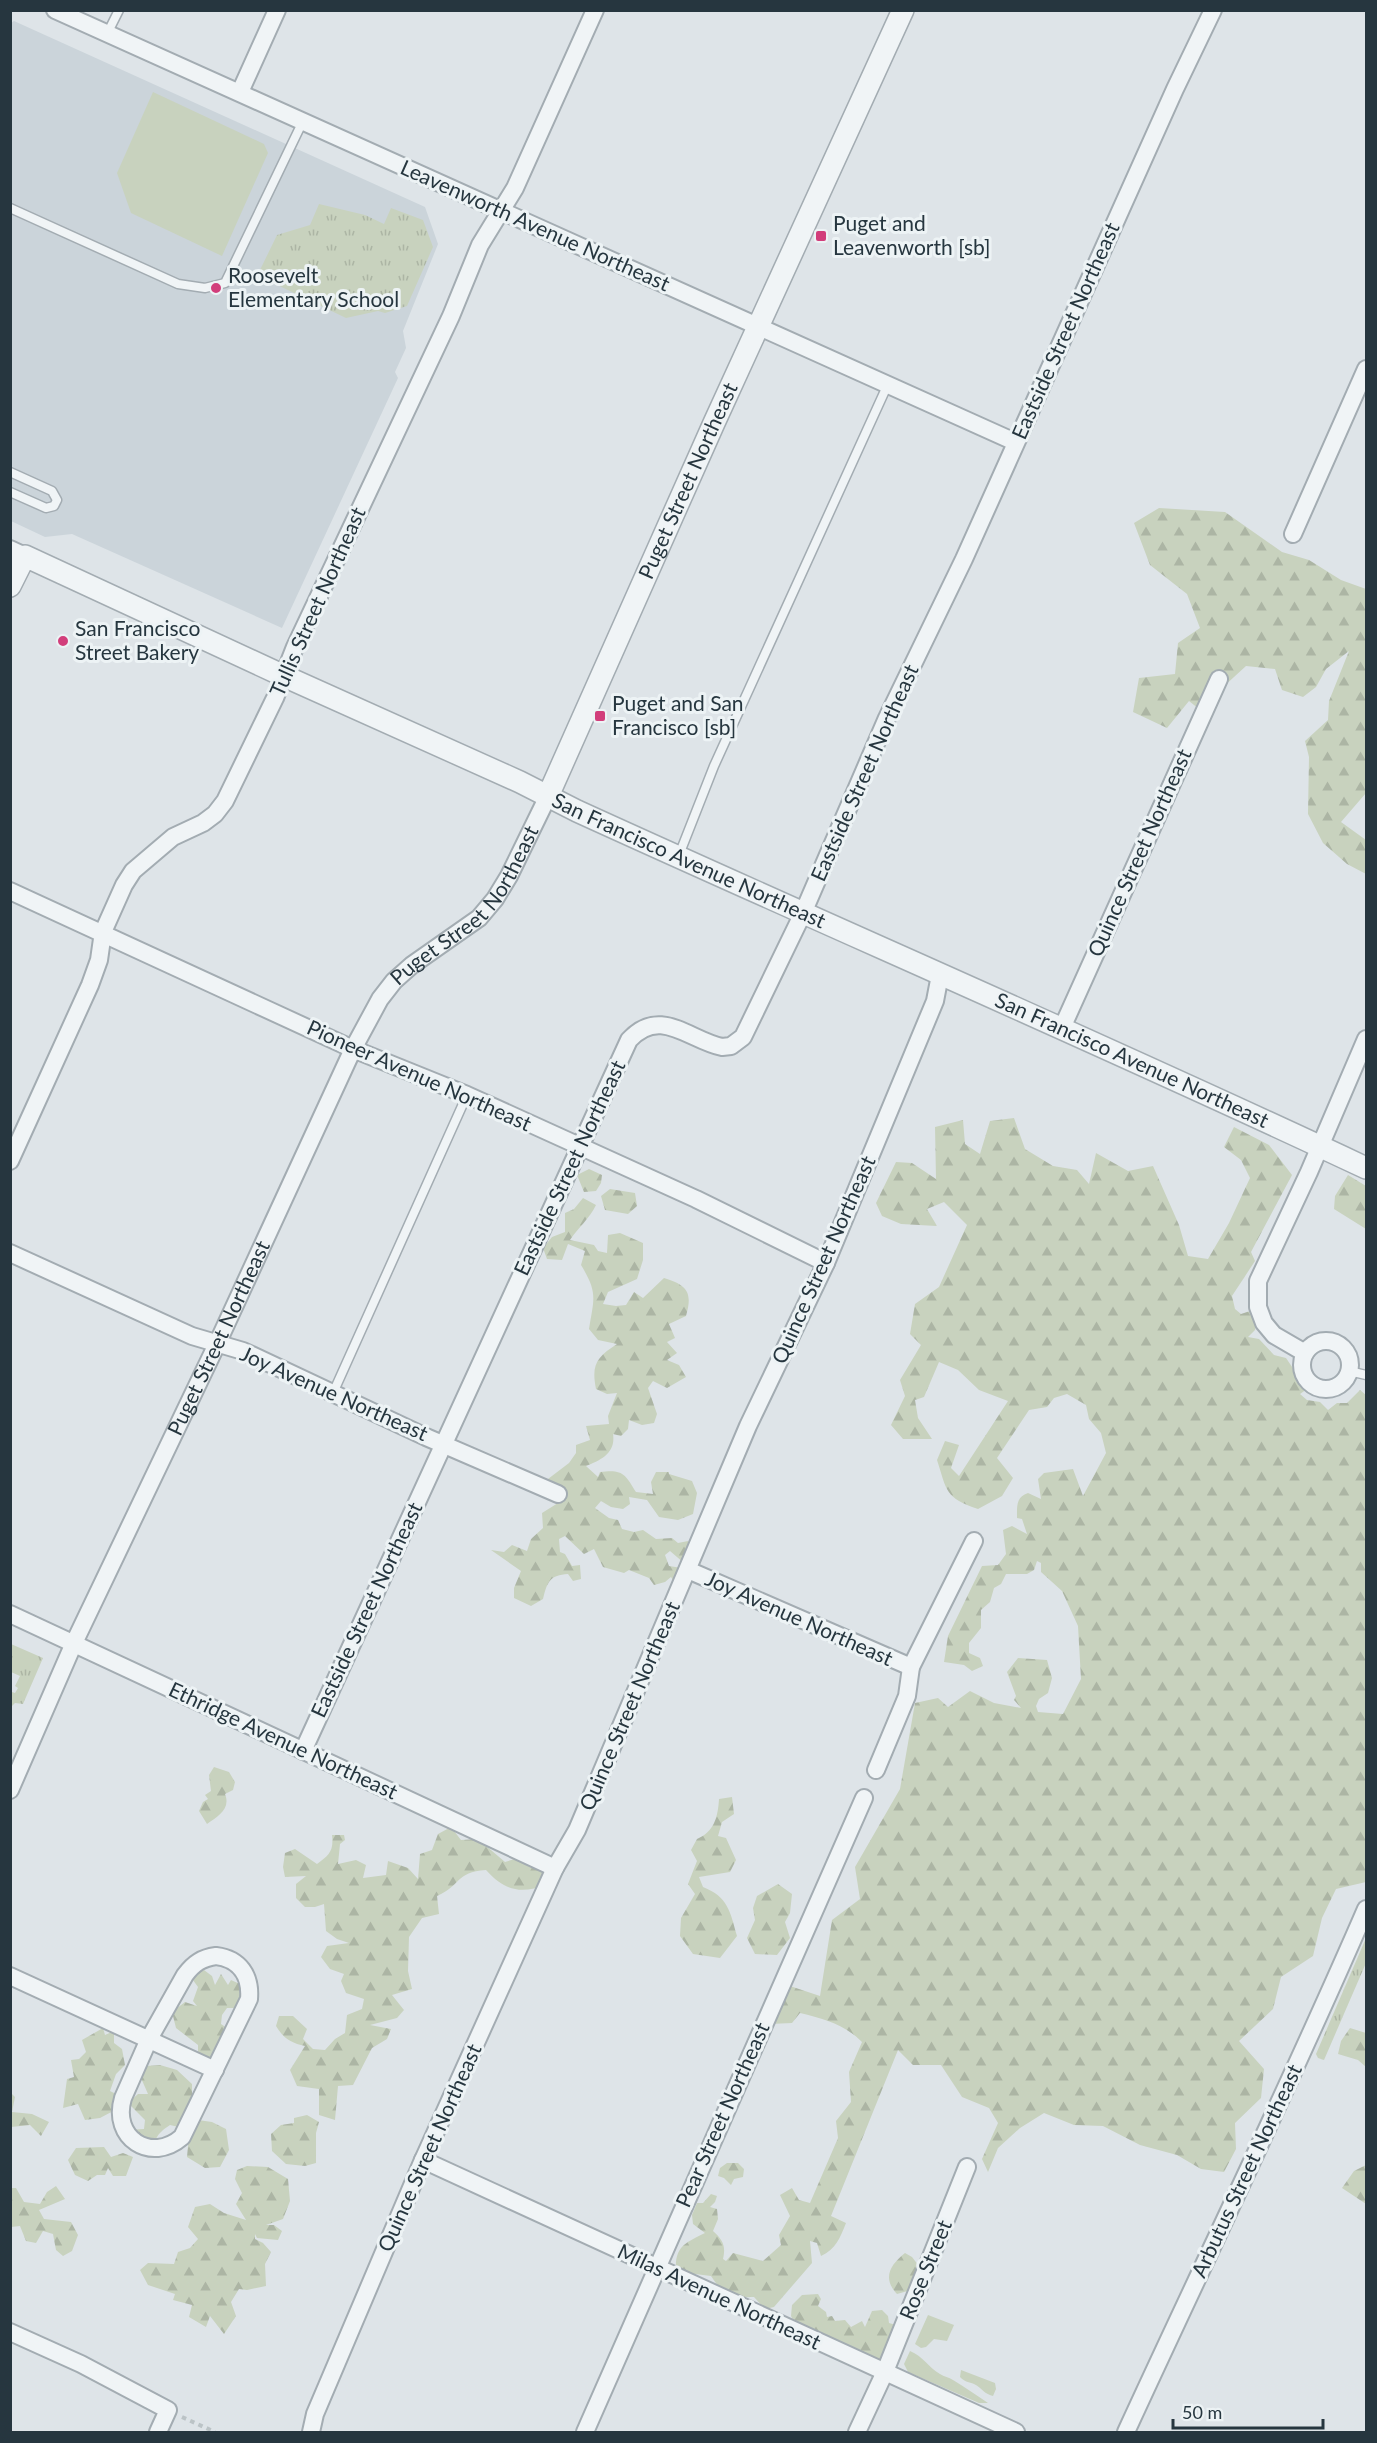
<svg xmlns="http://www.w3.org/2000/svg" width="1377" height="2443" viewBox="0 0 1377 2443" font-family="Lato,sans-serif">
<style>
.built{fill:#cbd4da}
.grass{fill:url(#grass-tufts)}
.forest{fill:url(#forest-firs)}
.garden{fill:#c8d2be}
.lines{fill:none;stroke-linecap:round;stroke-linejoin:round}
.service-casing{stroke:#a3acb2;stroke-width:11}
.minor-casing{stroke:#a3acb2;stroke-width:20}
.tertiary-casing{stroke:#a3acb2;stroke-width:24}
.path{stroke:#bbc3c6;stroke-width:4;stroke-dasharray:4.5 4.5;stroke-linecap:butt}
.service{stroke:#f0f4f6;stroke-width:8}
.minor{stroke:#f0f4f6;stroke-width:16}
.tertiary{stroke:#f0f4f6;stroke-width:21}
.poi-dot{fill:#d23e7b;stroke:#edf3f5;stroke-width:2}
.labels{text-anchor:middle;stroke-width:6;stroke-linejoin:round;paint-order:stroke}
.poi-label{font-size:21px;fill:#26363f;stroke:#edf3f5;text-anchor:start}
.street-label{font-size:21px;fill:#26363f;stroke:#edf3f5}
</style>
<defs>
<pattern id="grass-tufts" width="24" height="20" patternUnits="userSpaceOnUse" patternTransform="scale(1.5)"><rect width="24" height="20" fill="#c8d2be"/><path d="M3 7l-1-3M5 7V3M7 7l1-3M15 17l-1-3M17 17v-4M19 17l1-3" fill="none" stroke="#acb5a4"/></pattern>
<pattern id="forest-firs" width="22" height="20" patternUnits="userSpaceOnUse" patternTransform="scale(1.5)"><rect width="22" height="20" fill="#c8d2be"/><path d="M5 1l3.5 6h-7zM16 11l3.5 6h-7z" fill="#acb5a4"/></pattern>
</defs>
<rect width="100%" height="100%" fill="#dee4e8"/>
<!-- built -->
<path class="built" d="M14 21 425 207 438 244 403 331 406 348 395 372 398 378 282 628 72 534 45 537 11 521V23Z"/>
<!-- grass -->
<path class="grass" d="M319 204 365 215 384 224 391 208 423 220 433 247 407 306 385 313 378 311 346 318 265 279 260 270 277 235 310 225Z
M11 1644 43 1658 23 1704 15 1703 11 1707 12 1692 15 1693 18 1688 15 1686 20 1676 11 1672Z
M1366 1938V1963L1324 2060 1318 2058 1316 2054Z"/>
<!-- forest -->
<path class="forest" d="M1159 508 1225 512 1282 552 1309 560 1341 580 1366 589V793L1341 822 1366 840V874L1347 864 1323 843 1308 814 1309 757 1305 741 1328 720 1329 701 1349 651 1326 669 1316 687 1303 697 1282 690 1275 669 1246 666 1222 688 1219 702 1199 709 1189 701 1167 728 1133 712 1139 678 1175 674 1178 643 1200 628 1187 594 1150 565 1134 523Z
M1014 1118 1025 1149 1053 1166 1077 1170 1089 1184 1096 1153 1128 1171 1153 1166 1179 1225 1188 1256 1208 1259 1229 1223 1250 1178 1241 1160 1224 1147 1234 1127 1269 1145 1292 1175 1251 1252 1255 1261 1232 1296 1235 1309 1241 1314 1250 1311 1257 1322 1255 1330 1248 1337 1259 1339 1274 1355 1286 1358 1307 1389 1300 1394 1307 1400 1320 1402 1328 1410 1337 1403H1347L1360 1390 1366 1395V1882L1336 1889 1322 1918 1313 1956 1281 1977 1273 2009 1239 2041 1264 2069 1261 2098 1235 2123 1236 2149 1224 2172 1201 2169 1177 2155 1140 2145 1103 2126 1074 2125 1044 2113 1020 2128 998 2148 988 2172 982 2159 998 2123 989 2108 962 2097 941 2065H913L898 2050 831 2216 846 2223C840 2238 836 2249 821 2256L817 2243 810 2241 812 2263 774 2307 765 2309 754 2297C733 2298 723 2295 711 2276L687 2273 676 2268C675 2246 687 2242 705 2233L693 2224 692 2215 697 2203H703L711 2194 717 2196 715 2202 710 2207 717 2209 718 2219 713 2231C723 2240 726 2246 723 2259L726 2261 733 2253 763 2261 781 2245 779 2235 790 2216 780 2195 792 2188 799 2200 810 2203 838 2138 836 2121 851 2102 849 2072 862 2042C844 2024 824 2019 800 2013L792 2023 770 2024 787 1985 820 1996 832 1920 860 1899 855 1867 900 1789 915 1703 938 1698 948 1707 970 1691 994 1703 1021 1708 1014 1700 1016 1696 1007 1672 1018 1658 1047 1660 1052 1678 1048 1693 1039 1699 1036 1706 1038 1712 1063 1714 1081 1679 1078 1626 1062 1591 1041 1572V1563L1037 1561 1034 1570 1027 1574H1006L1001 1584 994 1588 990 1602 981 1610V1628L969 1643V1653L980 1658 983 1666 972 1671 964 1665 944 1662 948 1636 982 1566 998 1565 1006 1554 1003 1530 1012 1526 1027 1534 1022 1519 1017 1518C1017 1506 1016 1497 1028 1493L1041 1499 1038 1479 1044 1473 1073 1469 1083 1496 1106 1453 1101 1433 1089 1419 1086 1405 1067 1394 1054 1398 1047 1407 1029 1410 997 1458 1013 1478 1002 1496 978 1509C945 1498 947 1491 937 1460L945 1441 959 1445 951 1468 959 1476 1008 1401 979 1390 958 1370 939 1362 924 1397 915 1400 918 1418 932 1439H903L891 1425 905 1396 900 1380 921 1345 910 1334 915 1304 939 1287 967 1225 944 1202 927 1209 937 1226 901 1224 882 1216 876 1203 896 1162 912 1163 936 1179 935 1127 963 1120 965 1144 980 1154 990 1121Z
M589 1169 602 1175 601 1183 596 1191 584 1192 577 1175Z
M1348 1175 1366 1186V1229L1334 1209 1335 1196Z
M610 1189 635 1193 637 1206 628 1214 605 1210 601 1196Z
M583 1198 596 1205C590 1218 578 1228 570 1240L594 1245 598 1251 607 1253 608 1235 620 1233 643 1243V1260L637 1279 608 1292 603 1304 616 1306 626 1305 634 1292 643 1298 664 1278C687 1285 693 1292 686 1316L669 1324 675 1338 667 1342 677 1353 667 1360 679 1365 686 1377 667 1388 653 1381 648 1388 657 1414 654 1423 642 1425 629 1420 628 1429 621 1436 613 1434C616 1453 601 1460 586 1466L598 1477 600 1472C623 1469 625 1474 636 1492L653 1494 651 1482 656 1472H669V1474L692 1481 697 1493 693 1514 678 1520 659 1517 647 1500 629 1497 630 1504 623 1509 611 1507 601 1501 595 1508 609 1518 618 1520 622 1529 634 1532 643 1530 656 1539 672 1538 678 1543 688 1541 691 1555 684 1563 670 1551 665 1555 669 1566 682 1568 675 1583 671 1577 665 1582 654 1585 649 1578 629 1570 624 1573 603 1567 594 1549 584 1554 565 1536 559 1539 560 1552 565 1554 572 1566 580 1565 581 1579 573 1581 568 1574C550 1575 547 1582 543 1599L531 1606 514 1598V1588L521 1571 491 1550 504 1552 512 1545 527 1551 531 1539 543 1528 542 1513 558 1503 548 1479 569 1463 576 1453V1445L590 1440 586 1426 609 1424 608 1416 617 1393 607 1394 596 1389C591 1364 597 1357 617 1344L598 1340 589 1329C594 1298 598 1293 581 1265L585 1251 568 1244 562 1260 547 1259 543 1248 552 1237 565 1232V1213L574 1209Z
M214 1767 229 1772 235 1782 233 1790 225 1794C231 1809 218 1816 207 1824L199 1811 203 1802 208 1799 205 1795 211 1791 209 1775Z
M732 1797 734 1814 722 1822 718 1836 726 1838 736 1860 730 1872 699 1877 703 1887C728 1897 730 1911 737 1936L720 1958 693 1954 680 1936 681 1918 695 1894 688 1884 697 1861 691 1850 697 1839C714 1832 718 1817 719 1799Z
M451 1827 461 1840 478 1839 505 1862 527 1855 543 1868 547 1885C520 1894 505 1891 486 1870 455 1872 461 1886 437 1896L439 1914 422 1918 409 1937 408 1971 412 1989 392 1995 404 2010 397 2018 370 2025 391 2029 387 2039 372 2048 353 2085 338 2086 335 2120 319 2115V2089L297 2086 290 2070 305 2046C291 2043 283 2038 276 2026L279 2016H293L307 2029 303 2039 313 2049 325 2050 335 2039 345 2033 347 2015 362 2009 364 1999 346 1993 341 1981 344 1974 330 1969 321 1957 327 1946 349 1943 337 1939 326 1931 324 1904 315 1907H305L296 1898V1884L306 1876 285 1877 283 1867 285 1853 295 1849 317 1864C329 1855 334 1851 332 1835H344L345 1840 340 1844 338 1864 356 1860 366 1865 363 1878 386 1875 388 1861 408 1868 418 1879 420 1854 432 1850 438 1834Z
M778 1884 792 1894 790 1913 785 1922 790 1938 777 1955 755 1954 747 1938 755 1920 753 1908 757 1896Z
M204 1970 212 1976 215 1985 221 1974 228 1985 231 1980 242 1985 241 2008H227L222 2015 221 2024 230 2030 218 2055 210 2059 198 2052V2045L176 2028 172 2012 185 2002 197 2006 193 2001 198 1987 190 1976Z
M103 2028 105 2035 114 2031V2043L122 2049 125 2065 116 2074 110 2091 118 2095 117 2109 100 2118 85 2120 78 2104 63 2108 67 2079 74 2077 71 2060 79 2059 86 2052 82 2040Z
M1350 2028 1366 2033V2067L1358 2060 1338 2054 1341 2041Z
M160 2065 177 2070 192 2084V2097L198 2117 183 2128 170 2125C156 2134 154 2140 152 2157L130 2148 127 2130 144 2129 145 2120 128 2103 138 2094H148L141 2078 146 2066Z
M11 2093 15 2097 12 2112 32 2114 49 2122 41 2136 30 2125 11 2127Z
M307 2115 319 2122 316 2133V2163L305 2166 286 2164 272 2151 271 2134 281 2125 294 2123V2118Z
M198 2120 212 2122 226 2129 229 2150 220 2167 205 2168 187 2157 189 2135Z
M104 2147 111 2157 123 2153 133 2157 126 2176H113L108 2168 105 2175H97L88 2181 75 2175 68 2160 76 2148Z
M727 2163H738L744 2169 743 2177 734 2179 731 2185 724 2178 718 2176 720 2168Z
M1366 2165V2204L1342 2188 1354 2171Z
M247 2166 268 2167 288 2179 290 2201 283 2219 266 2225H274L282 2231 278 2240 257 2238 255 2234V2239L263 2243 271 2252 265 2264 266 2286 247 2290 239 2289 231 2302 236 2316 224 2334 210 2316 206 2327 189 2317 192 2305 173 2300 175 2294 148 2285 140 2270 148 2263 174 2264 178 2252 190 2248 198 2239 188 2227 195 2207 210 2204 224 2213 246 2220 236 2204 242 2193 235 2179 237 2170Z
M56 2186 65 2199 39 2210 44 2219 71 2222 78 2235 72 2251 63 2256 56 2250 53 2234 43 2231 36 2243 26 2241 20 2226 11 2227V2188H16L24 2202 40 2204 47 2192Z
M905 2253 912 2257 919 2266 911 2290 897 2294C882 2278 890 2265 905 2253Z
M818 2294 821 2299 818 2306 826 2312 827 2317 832 2316 835 2321 845 2320 851 2327 862 2321 865 2327 872 2311 882 2310 888 2316 889 2323 896 2325 895 2337C883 2342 889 2354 882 2366L797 2328 791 2316 792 2305 802 2295Z"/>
<!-- garden -->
<path class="garden" d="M153 92 264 144 268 153 222 256 131 213 117 173Z
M928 2315 954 2325 947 2341 934 2339 926 2347 921 2348 915 2344Z
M910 2351C923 2356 928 2367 940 2374 944 2377 949 2377 953 2380 965 2387 976 2395 988 2403H979L908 2372 904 2364Z
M961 2370 995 2383 996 2389 993 2396C984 2394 982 2388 974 2384 969 2382 965 2382 960 2377Z"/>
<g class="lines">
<!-- service casing -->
<g class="service-casing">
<path id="service" d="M107 34 119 10
M10 208 178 284 205 288 225 283 303 121
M10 472 52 491 57 500 54 506 46 508 10 492
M679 855 714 766 888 384
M1349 1371 1366 1375
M333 1393 467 1095"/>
</g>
<!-- minor casing -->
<g class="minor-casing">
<g id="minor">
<path d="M55 10 1015 442"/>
<path d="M240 92 277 10"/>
<path d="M1293 534 1366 369"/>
<path d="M10 549 25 556"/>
<path d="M10 891 353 1049 467 1095 696 1199 826 1263"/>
<path d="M1062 1028 1219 679"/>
<path d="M10 1161 90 985 99 960 103 932 124 885 133 871 173 837 203 823 215 814 225 801 275 698 295 647 451 316 480 245 515 188 595 10"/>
<path d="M10 1253 192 1336 243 1351 426 1437 558 1494"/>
<circle cx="1326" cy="1365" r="24"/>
<path d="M1305 1353 1274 1335 1264 1323 1258 1307V1281L1309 1172 1366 1039"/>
<path d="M688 1570 911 1667"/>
<path d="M10 1614 555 1868"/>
<path d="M303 1751 629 1040C660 1006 689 1040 722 1047L731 1046 743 1037 803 913 887 718 964 559 1175 89 1213 10"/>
<path d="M876 1770 907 1696 911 1667 974 1541"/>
<path id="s1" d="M10 1790 74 1643 217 1344 353 1049 380 999 394 981 412 965 479 918 495 899 509 876 548 796"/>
<path d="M216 1956C240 1959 251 1976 249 1999L182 2137C151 2164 111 2138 123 2098L149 2039 185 1975C194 1963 202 1958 216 1956Z"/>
<path d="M10 1976 215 2070"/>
<path d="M423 2160 1016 2432"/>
<path d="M10 2332 81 2364 168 2410 158 2432"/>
<path d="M311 2432 315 2414 423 2160 555 1868 577 1830 748 1426 826 1263 935 1001 940 975"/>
<path d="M585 2432 864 1798"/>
<path d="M857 2432 884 2374 967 2167"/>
<path d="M1126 2432C1206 2258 1290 2085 1366 1909"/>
</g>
</g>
<!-- tertiary casing -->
<g class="tertiary-casing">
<g id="tertiary">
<path id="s2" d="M10 586 25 556 284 676 520 782 577 811C840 931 1105 1045 1366 1168"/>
<path id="s3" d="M548 796 714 423 903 10"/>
</g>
</g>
<!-- path -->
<path class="path" d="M182 2417 215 2432"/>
<!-- service -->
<use href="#service" class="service"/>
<!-- minor -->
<use href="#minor" class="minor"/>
<!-- tertiary -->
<use href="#tertiary" class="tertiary"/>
</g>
<!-- markers -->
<g class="poi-dot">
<rect x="815" y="230" width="12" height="12" rx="3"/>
<circle cx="216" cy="288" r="6"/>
<circle cx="63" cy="641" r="6"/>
<rect x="594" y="710" width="12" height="12" rx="3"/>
</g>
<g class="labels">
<!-- poi labels -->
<g class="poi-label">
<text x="833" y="231">Puget and<tspan x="833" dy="24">Leavenworth [sb]</tspan></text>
<text x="228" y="283">Roosevelt<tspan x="228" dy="24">Elementary School</tspan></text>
<text x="75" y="636">San Francisco<tspan x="75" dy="24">Street Bakery</tspan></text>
<text x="612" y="711">Puget and San<tspan x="612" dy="24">Francisco [sb]</tspan></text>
</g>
<!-- street labels -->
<g class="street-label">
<text transform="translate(535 226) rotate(24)" y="7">Leavenworth Avenue Northeast</text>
<text transform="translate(1066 331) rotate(-66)" y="7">Eastside Street Northeast</text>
<text dy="7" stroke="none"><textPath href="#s3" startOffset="345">Puget Street Northeast</textPath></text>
<text transform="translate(318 602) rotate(-66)" y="7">Tullis Street Northeast</text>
<text transform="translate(865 773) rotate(-66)" y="7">Eastside Street Northeast</text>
<text transform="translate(1140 853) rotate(-66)" y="7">Quince Street Northeast</text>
<text dy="7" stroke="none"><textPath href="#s2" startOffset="764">San Francisco Avenue Northeast</textPath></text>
<text dy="7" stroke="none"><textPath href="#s1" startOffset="1002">Puget Street Northeast</textPath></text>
<text dy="7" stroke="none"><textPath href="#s2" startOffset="1250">San Francisco Avenue Northeast</textPath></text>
<text transform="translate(419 1076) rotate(24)" y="7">Pioneer Avenue Northeast</text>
<text transform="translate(570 1168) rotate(-65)" y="7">Eastside Street Northeast</text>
<text transform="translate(824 1260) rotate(-66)" y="7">Quince Street Northeast</text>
<text dy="7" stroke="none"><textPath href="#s1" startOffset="498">Puget Street Northeast</textPath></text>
<text transform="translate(334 1394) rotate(24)" y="7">Joy Avenue Northeast</text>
<text transform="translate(367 1610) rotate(-65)" y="7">Eastside Street Northeast</text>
<text transform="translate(799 1619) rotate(24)" y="7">Joy Avenue Northeast</text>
<text transform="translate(630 1706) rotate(-67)" y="7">Quince Street Northeast</text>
<text transform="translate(283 1741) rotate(25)" y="7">Ethridge Avenue Northeast</text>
<text transform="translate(723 2115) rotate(-66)" y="7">Pear Street Northeast</text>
<text transform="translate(430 2148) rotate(-66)" y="7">Quince Street Northeast</text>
<text transform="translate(1247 2171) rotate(-65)" y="7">Arbutus Street Northeast</text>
<text transform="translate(926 2270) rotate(-68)" y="7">Rose Street</text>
<text transform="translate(719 2297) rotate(25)" y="7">Milas Avenue Northeast</text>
</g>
</g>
<!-- border -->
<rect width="1377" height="2443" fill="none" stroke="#26363f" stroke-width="24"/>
<!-- scale -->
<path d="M1173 2419v9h150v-9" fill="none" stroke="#26363f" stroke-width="3"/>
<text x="1182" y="2419" font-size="18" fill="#26363f" stroke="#edf3f5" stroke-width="4.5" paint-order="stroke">50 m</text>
</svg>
